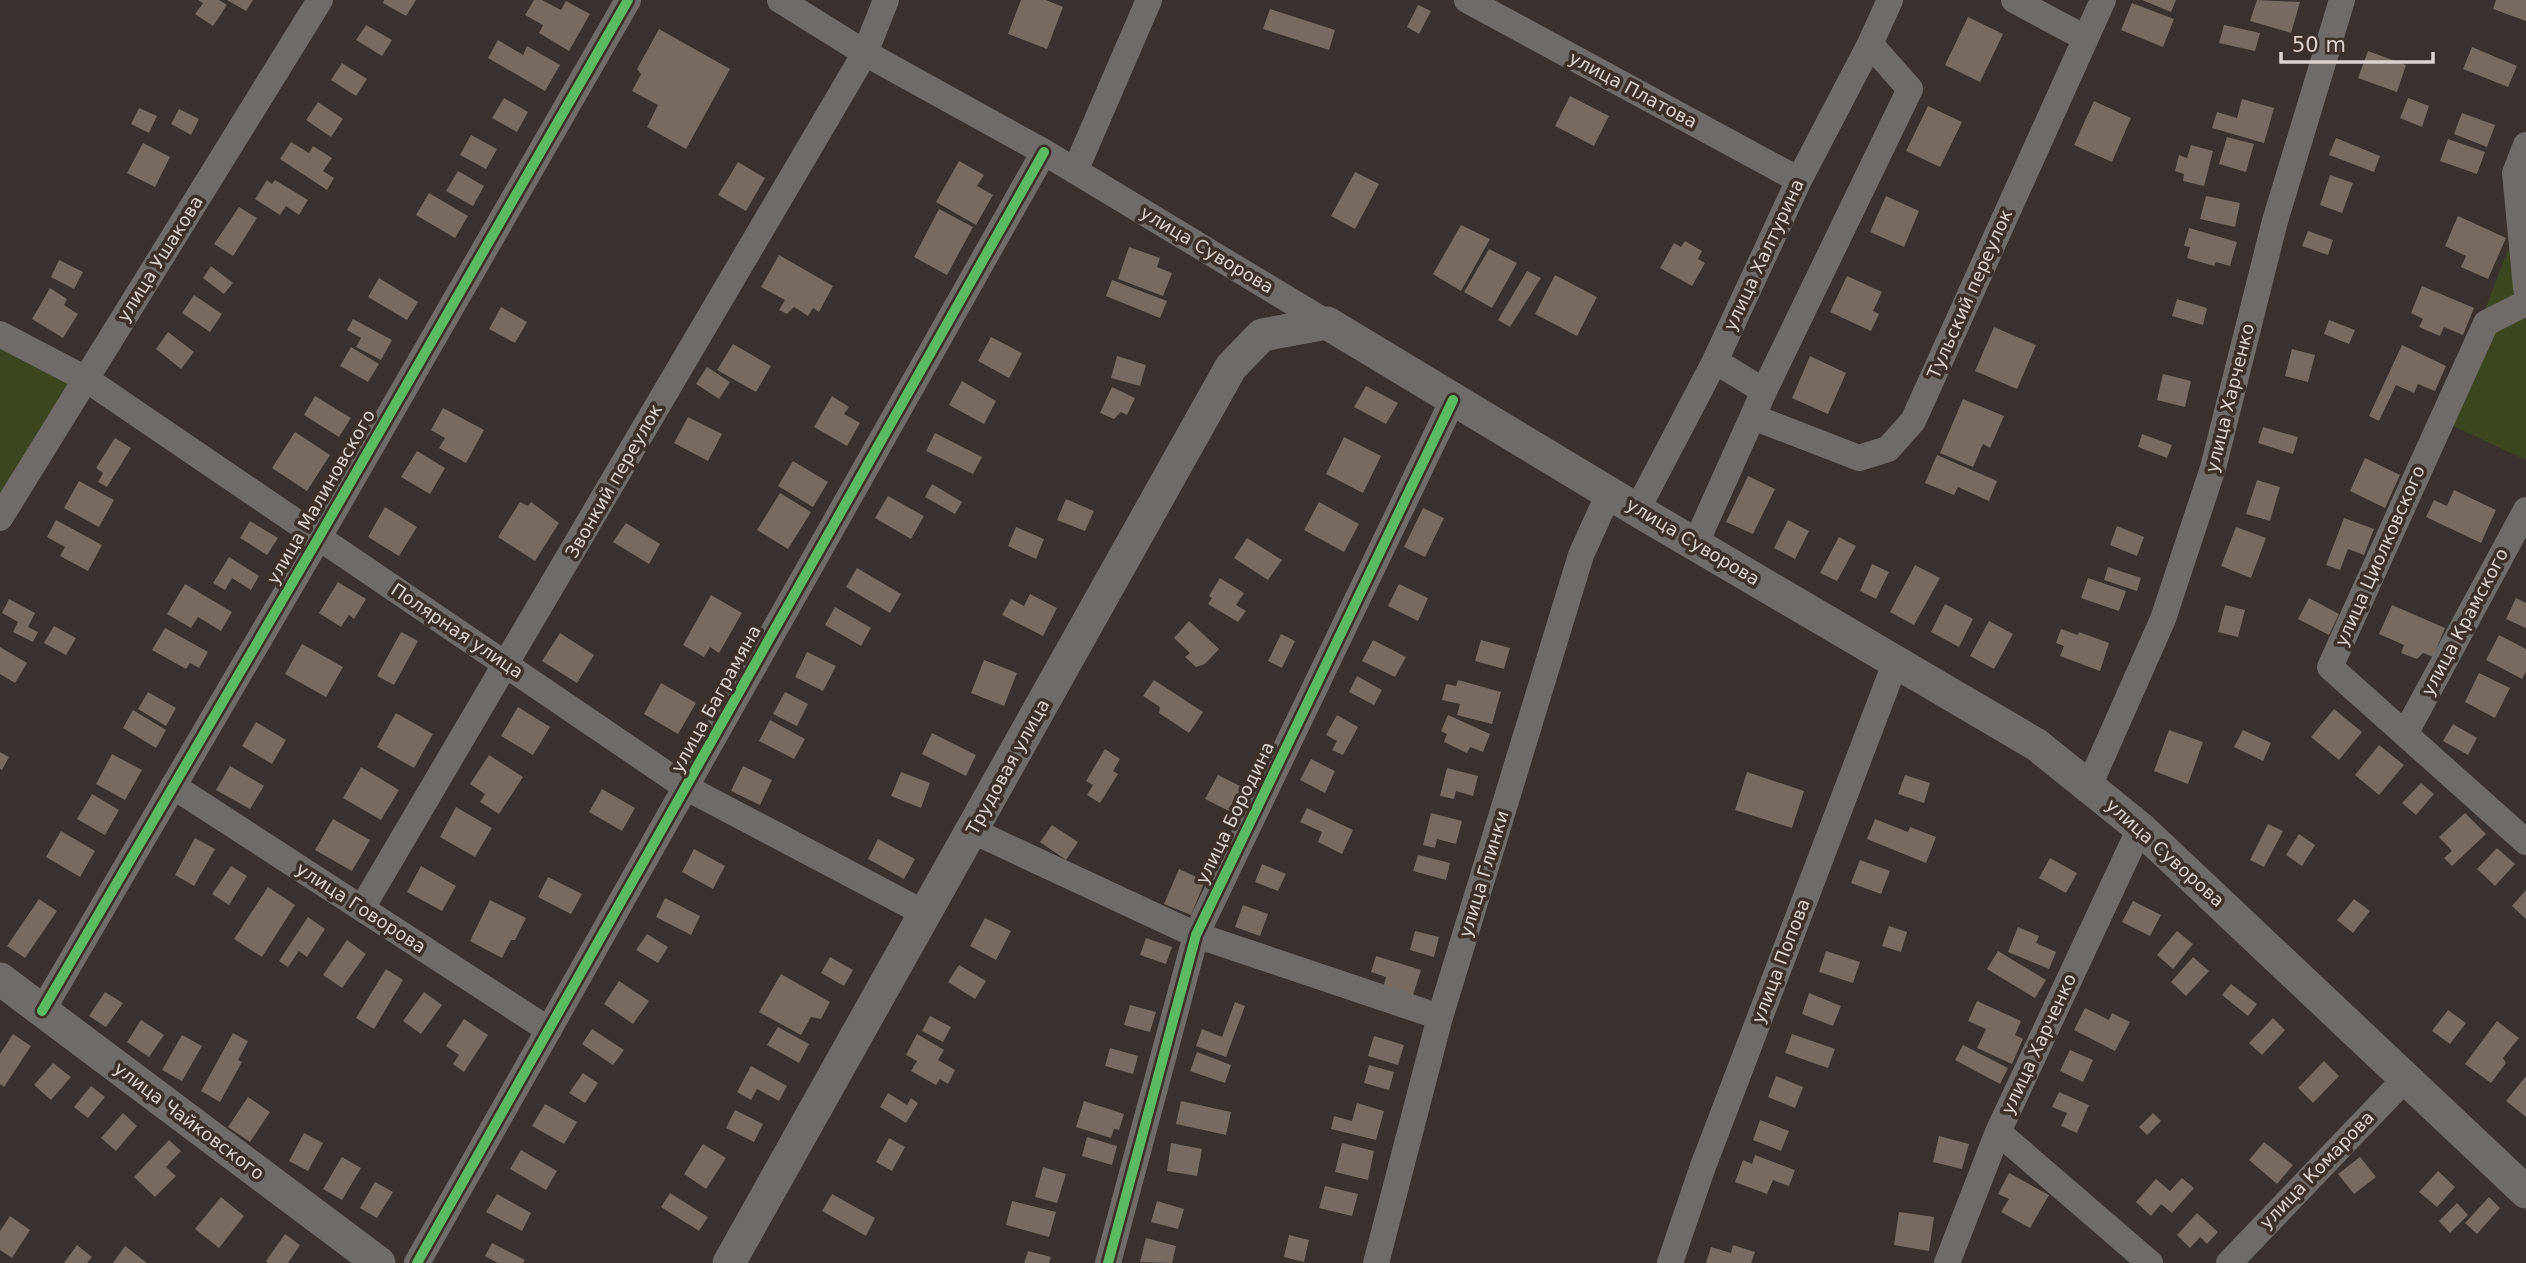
<svg xmlns="http://www.w3.org/2000/svg" width="2526" height="1263" viewBox="0 0 2526 1263" font-family="'DejaVu Sans',sans-serif">
<style>
.green{fill:#3b451f}
.building{fill:#766a61}
.lines{fill:none;stroke-linecap:round;stroke-linejoin:round}
.minor{stroke:#6e6b69;stroke-width:26}
.major{stroke:#6f6b69;stroke-width:33}
.cycleway-casing{stroke:#3c3029;stroke-width:15}
.cycleway{stroke:#5cba63;stroke-width:10}
.labels{text-anchor:middle;stroke-width:7;stroke-linejoin:round;paint-order:stroke}
.street-label{font-size:18px;fill:#dbd3cf;stroke:#3c3029}
</style>
<rect width="100%" height="100%" fill="#38312d"/>
<!-- green -->
<path class="green" d="M2526 203V460L2442 421Z
M0 334 86 379 0 518Z"/>
<!-- building -->
<path class="building" d="M198 0H219L227 5 213 26 195 14 203 3Z
M227 0H253L246 11Z
M384 0H416L406 16 383 3Z
M534 0H542L561 10 566 1 590 14 569 51 539 33 543 25 525 15Z
M1021 0H1046L1063 7 1047 49 1008 34Z
M2142 0H2176L2171 12Z
M2257 0 2300 2 2291 33 2250 21Z
M2496 0H2526V21L2493 9Z
M2132 3 2174 19 2163 47 2121 30Z
M1418 5 1431 11 1419 34 1407 27Z
M1270 9 1335 30 1329 50 1263 29Z
M1968 17 2003 34 1980 82 1945 65Z
M366 25 392 40 382 56 356 40Z
M2224 25 2260 33 2255 51 2219 43Z
M659 29 730 69 686 149 647 127 658 105 632 91 641 74 637 69Z
M498 40 523 55 527 46 560 65 545 91 488 58Z
M2472 47 2517 66 2508 87 2463 69Z
M2368 51 2406 65 2397 92 2358 78Z
M342 63 367 79 356 96 331 80Z
M1570 96 1609 116 1594 146 1555 126Z
M504 98 528 112 517 132 492 118Z
M2408 98 2429 106 2422 127 2400 118Z
M2242 99 2274 108 2264 143 2212 128 2217 112 2237 118Z
M2094 101 2131 118 2112 162 2074 145Z
M318 102 343 119 331 137 306 120Z
M1928 106 1962 122 1940 167 1906 151Z
M139 108 157 116 149 133 131 124Z
M179 109 199 119 191 135 171 124Z
M2462 113 2495 125 2487 147 2454 134Z
M471 135 497 149 486 169 460 155Z
M2227 137 2254 144 2246 172 2219 164Z
M2336 138 2380 156 2374 172 2329 155Z
M2448 139 2485 152 2477 174 2440 161Z
M291 142 309 153 313 146 332 158 323 171 334 178 327 190 280 159Z
M143 143 170 157 155 187 127 173Z
M2191 145 2213 151 2204 186 2183 181 2184 174 2175 171 2179 155 2187 158Z
M959 161 984 175 977 186 993 195 976 225 936 202Z
M738 162 765 178 746 211 718 195Z
M458 171 484 186 473 206 446 191Z
M1355 172 1379 184 1355 229 1331 216Z
M2330 175 2353 183 2342 213 2320 205Z
M267 180 272 184 275 180 308 200 299 215 286 206 280 215 255 199Z
M429 193 468 216 455 238 416 215Z
M1886 196 1919 211 1904 247 1870 232Z
M2206 196 2240 203 2235 227 2200 219Z
M239 207 257 218 233 256 214 244Z
M939 209 973 227 947 275 914 257Z
M2458 216 2506 238 2488 279 2461 267 2466 256 2445 246Z
M1461 225 1490 239 1461 291 1433 274Z
M2189 228 2237 242 2230 266 2216 262 2214 266 2187 258 2190 247 2184 246Z
M2308 231 2333 240 2328 255 2302 246Z
M1685 241 1702 251 1698 259 1705 263 1692 286 1660 268 1674 243 1681 247Z
M1129 247 1160 258 1157 267 1172 273 1163 296 1118 279Z
M1489 249 1517 263 1492 308 1464 292Z
M779 255 833 286 819 312 813 308 808 316 794 307 787 314 779 310 785 300 761 287Z
M59 260 83 272 74 289 51 277Z
M211 266 233 283 224 294 203 278Z
M1527 271 1541 278 1510 327 1498 320Z
M1555 275 1597 297 1577 336 1535 314Z
M1847 276 1882 292 1873 311 1879 314 1871 331 1830 312Z
M379 278 418 302 407 320 368 297Z
M1112 280 1167 301 1160 318 1106 296Z
M2422 286 2474 308 2463 335 2444 327 2440 336 2419 327 2423 319 2411 313Z
M50 288 67 299 64 305 78 314 63 338 32 319Z
M194 295 222 314 210 332 182 313Z
M2177 299 2207 308 2203 325 2172 316Z
M501 307 527 322 515 343 489 329Z
M353 319 392 340 381 360 356 347 361 338 347 330Z
M2329 320 2355 330 2349 344 2324 334Z
M1994 327 2036 345 2017 389 1975 371Z
M168 332 194 352 181 369 156 349Z
M991 337 1022 353 1009 378 978 361Z
M733 344 771 366 756 392 717 370Z
M2402 345 2446 366 2435 391 2418 384 2414 393 2396 385 2379 421 2369 416Z
M351 347 379 364 368 382 340 366Z
M2292 349 2315 355 2308 382 2285 376Z
M1117 356 1146 365 1140 386 1111 378Z
M1810 356 1846 373 1828 414 1792 398Z
M707 367 730 382 719 399 696 384Z
M2163 374 2191 381 2185 407 2157 400Z
M962 381 996 401 984 424 949 405Z
M1366 386 1398 403 1386 424 1354 407Z
M1112 387 1135 398 1127 415 1121 412 1114 419 1100 413Z
M315 396 351 418 339 437 304 415Z
M832 396 849 407 844 414 860 423 847 446 814 427Z
M1963 399 2004 416 1990 448 1983 444 1973 467 1940 453Z
M443 408 484 430 466 463 439 448 445 438 431 430Z
M688 417 722 434 708 461 674 443Z
M2263 427 2298 437 2293 454 2258 443Z
M295 432 330 455 307 491 272 468Z
M935 433 982 457 973 474 926 451Z
M2142 434 2172 445 2167 458 2138 447Z
M1344 437 1381 456 1363 493 1326 474Z
M115 438 131 448 107 487 98 482 103 473 96 468Z
M417 451 445 468 430 494 401 477Z
M1937 455 1997 481 1989 501 1958 487 1954 495 1925 483Z
M2365 458 2400 475 2385 508 2350 491Z
M793 461 828 482 813 507 778 486Z
M1748 476 1775 489 1753 534 1726 522Z
M2257 480 2280 487 2270 521 2246 514Z
M79 481 114 500 99 527 64 508Z
M932 484 962 502 955 514 925 497Z
M2454 490 2496 510 2481 543 2426 517 2434 500 2447 506Z
M780 493 811 512 788 549 757 530Z
M888 496 924 516 911 539 875 518Z
M1066 499 1094 511 1085 531 1057 520Z
M520 502 528 506 531 502 559 523 535 561 498 537Z
M1319 502 1359 524 1344 552 1304 530Z
M385 507 417 527 399 556 368 537Z
M1423 508 1444 518 1425 557 1404 547Z
M2344 518 2374 529 2364 555 2348 549 2340 570 2326 565Z
M56 520 102 545 88 571 60 556 65 547 47 537Z
M1788 520 1809 531 1795 559 1774 548Z
M250 521 278 538 267 555 240 538Z
M626 523 660 544 649 564 613 542Z
M2117 526 2144 537 2137 556 2110 545Z
M1016 527 1044 539 1036 559 1008 546Z
M2236 527 2266 538 2251 578 2221 566Z
M1839 537 1856 546 1837 581 1820 573Z
M1247 538 1282 560 1268 580 1234 558Z
M229 557 259 576 251 590 232 578 225 590 213 583Z
M1872 564 1889 572 1876 599 1860 591Z
M1915 565 1940 578 1914 625 1890 612Z
M2108 567 2141 578 2137 591 2104 580Z
M857 568 901 594 890 613 846 587Z
M1220 578 1244 593 1236 605 1246 611 1238 622 1208 604 1212 598 1209 596Z
M2088 578 2126 591 2119 611 2081 598Z
M338 582 366 599 354 619 349 615 341 627 319 613Z
M185 584 232 612 221 631 198 617 191 628 167 614Z
M1399 584 1428 598 1418 621 1388 606Z
M1030 594 1057 608 1043 636 1002 615 1011 599 1024 606Z
M711 595 742 613 719 653 710 647 704 657 683 645Z
M2309 598 2339 614 2329 635 2298 619Z
M2516 598 2526 603V628L2506 619Z
M9 599 35 613 28 627 38 632 33 642 13 632 18 622 2 613Z
M1945 604 1973 619 1959 647 1931 632Z
M2225 605 2245 610 2238 637 2218 632Z
M2392 605 2445 628 2433 657 2423 653 2417 659 2401 653 2404 645 2379 634Z
M835 607 871 628 861 646 825 625Z
M1189 621 1219 649 1205 664 1196 667 1185 657 1190 653 1174 638Z
M1989 621 2013 634 1994 669 1970 656Z
M54 626 76 638 66 655 44 643Z
M165 628 208 652 199 668 190 663 186 669 152 650Z
M2061 629 2078 635 2079 632 2109 643 2100 671 2060 656 2064 646 2056 643Z
M401 632 418 641 394 685 377 676Z
M560 633 594 655 577 683 542 661Z
M1281 634 1295 641 1282 668 1268 661Z
M2499 635 2526 649V672L2522 679 2486 660Z
M1373 640 1406 657 1395 677 1362 661Z
M1481 640 1510 648 1504 669 1475 661Z
M302 644 343 667 326 697 285 674Z
M0 647 27 663 15 683 0 674Z
M807 652 836 666 823 691 795 677Z
M984 660 1017 673 1004 706 971 693Z
M2479 673 2510 688 2495 718 2465 702Z
M1357 676 1382 690 1374 705 1349 692Z
M1154 680 1203 712 1189 733 1159 713 1160 707 1143 696Z
M1458 680 1501 692 1492 724 1457 715 1460 704 1442 700 1446 684 1456 686Z
M661 683 696 703 678 734 644 714Z
M148 692 176 708 166 726 138 709Z
M785 692 808 704 797 726 773 714Z
M518 707 550 727 533 755 501 736Z
M2334 709 2362 732 2339 760 2311 737Z
M133 710 166 730 156 748 123 728Z
M396 713 433 734 414 768 377 747Z
M1337 715 1358 727 1343 755 1332 750 1337 741 1326 735Z
M1448 715 1490 734 1483 752 1470 747 1467 753 1444 742 1447 734 1441 731Z
M770 720 805 739 794 759 759 741Z
M256 722 286 740 272 764 242 746Z
M2453 724 2477 738 2468 755 2443 741Z
M2169 730 2203 742 2188 784 2154 771Z
M2243 730 2271 743 2263 761 2234 747Z
M932 733 976 755 966 776 922 754Z
M2379 745 2404 765 2379 795 2355 775Z
M1105 749 1120 759 1113 771 1118 774 1100 803 1087 795 1093 785 1086 781Z
M0 752 9 757 2 770 0 769Z
M112 754 142 770 125 800 96 784Z
M489 755 523 777 499 814 480 802 485 794 470 784Z
M1311 759 1335 771 1325 793 1300 780Z
M230 766 264 786 250 809 216 790Z
M743 766 772 780 760 805 731 791Z
M361 767 399 790 381 820 343 798Z
M1447 768 1478 776 1473 796 1456 791 1454 799 1440 796Z
M901 772 930 783 921 808 891 796Z
M1747 772 1804 791 1792 828 1735 810Z
M1218 775 1248 790 1235 814 1205 799Z
M1905 775 1930 783 1924 803 1898 794Z
M2421 783 2434 794 2416 815 2402 803Z
M602 789 635 808 622 831 589 812Z
M92 794 119 810 105 835 77 819Z
M456 807 492 828 475 857 440 837Z
M1307 808 1353 830 1342 854 1318 842 1322 832 1300 822Z
M1431 813 1462 821 1456 844 1437 839 1435 848 1423 845Z
M2465 813 2486 834 2452 866 2444 858 2452 851 2439 837Z
M333 819 370 840 352 871 315 850Z
M1875 819 1908 832 1910 827 1936 837 1926 863 1867 839Z
M2268 824 2283 831 2264 867 2250 860Z
M1052 825 1078 842 1066 860 1040 842Z
M61 831 95 851 80 877 46 857Z
M2299 834 2315 845 2302 866 2286 855Z
M195 838 215 849 194 886 175 875Z
M878 839 915 859 904 879 868 859Z
M2497 848 2515 864 2495 886 2477 869Z
M694 849 725 866 713 889 682 872Z
M1418 855 1450 863 1446 880 1413 871Z
M2050 858 2077 873 2066 893 2039 878Z
M1860 860 1890 871 1881 894 1851 883Z
M1262 864 1286 874 1278 891 1255 882Z
M231 866 247 876 229 905 212 894Z
M421 866 456 886 442 911 407 892Z
M1179 869 1205 881 1191 915 1164 904Z
M548 877 582 894 571 914 538 897Z
M268 887 295 905 262 957 234 939Z
M2526 890V919L2512 906Z
M665 898 700 916 691 935 656 917Z
M39 899 57 911 25 958 7 946Z
M2354 899 2370 911 2353 933 2337 920Z
M490 900 526 918 515 940H511L502 958 470 941Z
M2133 901 2161 915 2150 936 2122 922Z
M1243 905 1268 914 1260 936 1235 927Z
M308 917 325 929 307 957 299 951 288 967 279 961Z
M985 918 1011 931 996 960 970 946Z
M1889 926 1907 932 1901 952 1882 946Z
M2018 927 2039 936 2036 943 2056 952 2049 969 2008 952Z
M1415 931 1439 937 1434 957 1410 950Z
M2177 931 2193 944 2173 969 2157 955Z
M647 934 668 947 658 963 636 950Z
M1146 938 1172 947 1166 964 1140 955Z
M347 940 366 954 342 988 323 975Z
M1826 951 1860 962 1853 983 1819 972Z
M1998 951 2046 980 2035 998 1987 969Z
M1376 956 1421 970 1412 998 1383 988 1386 977 1371 972Z
M830 957 853 970 844 986 821 973Z
M2193 957 2209 971 2186 996 2171 982Z
M959 965 986 981 975 999 948 982Z
M386 969 403 980 374 1029 356 1018Z
M781 974 830 1002 821 1019 811 1017 801 1035 759 1012Z
M619 981 649 1001 633 1024 604 1004Z
M2231 984 2257 1004 2248 1016 2222 995Z
M105 992 123 1003 106 1027 89 1016Z
M424 992 442 1005 421 1034 403 1021Z
M1809 993 1841 1006 1833 1026 1802 1014Z
M1977 1001 2021 1021 2015 1035 2023 1039 2012 1064 1977 1048 1986 1029 1968 1021Z
M1235 1002 1245 1006 1226 1057 1196 1046 1202 1029 1222 1037Z
M1130 1005 1156 1012 1150 1032 1124 1025Z
M2085 1008 2109 1020 2112 1013 2130 1022 2115 1051 2074 1030Z
M2448 1010 2466 1023 2450 1044 2432 1031Z
M930 1016 951 1027 943 1042 922 1031Z
M2273 1018 2285 1030 2262 1055 2249 1043Z
M464 1019 488 1035 464 1072 453 1064 459 1055 446 1046Z
M141 1020 164 1035 149 1057 127 1042Z
M2497 1021 2519 1038 2503 1058 2506 1063 2491 1083 2465 1064Z
M778 1027 809 1044 799 1063 767 1045Z
M592 1029 624 1050 613 1065 582 1044Z
M233 1033 248 1041 238 1060 242 1062 220 1102 201 1091Z
M13 1034 31 1046 4 1087 0 1084V1054Z
M917 1034 944 1050 938 1060 955 1070 948 1084 940 1079 936 1085 911 1071 917 1061 906 1055Z
M1792 1034 1835 1049 1828 1068 1785 1053Z
M182 1035 202 1046 182 1081 162 1070Z
M1374 1036 1404 1045 1398 1065 1368 1056Z
M1963 1045 2008 1068 2000 1084 1955 1060Z
M1110 1048 1138 1056 1133 1074 1105 1066Z
M2070 1050 2093 1060 2083 1082 2060 1071Z
M1197 1052 1231 1065 1225 1083 1190 1071Z
M2324 1061 2339 1076 2313 1103 2298 1088Z
M53 1063 71 1077 51 1100 34 1085Z
M1369 1065 1394 1072 1389 1090 1364 1083Z
M751 1066 787 1086 779 1101 757 1089 751 1100 737 1092Z
M583 1073 598 1083 585 1103 569 1093Z
M1776 1076 1803 1087 1795 1108 1768 1097Z
M2526 1076V1117L2506 1101Z
M91 1086 105 1097 88 1118 74 1107Z
M2059 1092 2089 1105 2077 1133 2061 1126 2067 1113 2052 1107Z
M888 1093 907 1105 911 1098 918 1103 906 1123 880 1107Z
M248 1097 270 1112 250 1142 228 1127Z
M1084 1101 1124 1114 1119 1130 1114 1129 1111 1138 1076 1127Z
M1181 1101 1231 1112 1226 1135 1176 1124Z
M1357 1103 1384 1111 1376 1140 1331 1129 1334 1116 1352 1121Z
M545 1104 577 1122 564 1144 532 1126Z
M735 1110 763 1124 754 1142 726 1128Z
M123 1113 137 1126 116 1151 101 1138Z
M2153 1113 2161 1121 2147 1135 2139 1127Z
M1760 1120 1789 1131 1781 1151 1753 1140Z
M304 1133 323 1143 308 1171 289 1161Z
M1939 1136 1969 1144 1962 1169 1933 1162Z
M1087 1137 1117 1146 1112 1165 1082 1156Z
M889 1138 905 1147 892 1171 876 1162Z
M169 1140 181 1151 166 1167 176 1176 155 1197 134 1177Z
M2264 1142 2293 1165 2277 1184 2249 1160Z
M1171 1143 1202 1149 1197 1176 1167 1171Z
M1342 1143 1374 1151 1368 1180 1335 1172Z
M703 1144 726 1158 706 1189 684 1174Z
M521 1150 557 1171 546 1190 510 1169Z
M1755 1155 1795 1170 1789 1186 1773 1180 1767 1194 1735 1182 1743 1160 1752 1164Z
M342 1157 361 1168 342 1200 323 1189Z
M2360 1157 2376 1177 2354 1194 2338 1174Z
M1043 1167 1066 1174 1057 1203 1035 1197Z
M2438 1171 2455 1187 2437 1207 2419 1192Z
M2009 1173 2049 1195 2030 1228 2001 1212 2009 1199 1998 1194Z
M2182 1178 2194 1188 2172 1213 2161 1204 2151 1216 2136 1202 2156 1179 2170 1191Z
M375 1182 393 1192 377 1218 360 1208Z
M1325 1186 1358 1194 1352 1216 1319 1208Z
M670 1193 708 1217 699 1231 661 1207Z
M497 1194 531 1213 522 1231 486 1212Z
M832 1194 875 1218 866 1236 822 1211Z
M221 1197 244 1216 219 1248 195 1229Z
M2489 1197 2500 1208 2477 1234 2465 1223Z
M1012 1201 1056 1212 1049 1237 1006 1225Z
M1157 1201 1184 1209 1178 1229 1151 1222Z
M2457 1203 2468 1215 2450 1233 2439 1221Z
M1899 1212 1934 1217 1929 1251 1894 1245Z
M2197 1213 2218 1232 2207 1244 2200 1237 2190 1248 2177 1235Z
M10 1216 30 1230 12 1258 0 1250V1231Z
M285 1234 300 1245 288 1263H268L266 1261Z
M1289 1235 1309 1240 1304 1262 1284 1257Z
M1146 1238 1176 1246 1172 1263 1140 1262Z
M492 1243 525 1260 523 1263H498L485 1256Z
M77 1245 92 1257 87 1263H64Z
M1733 1245 1755 1252 1751 1263H1706L1711 1247 1731 1253Z
M125 1246 147 1263H113Z
M1028 1251 1051 1257 1049 1263H1024Z"/>
<g class="lines">
<!-- minor -->
<path class="minor" d="M780 0 865 53 1044 152 1327 323
M1467 0 1799 180
M2014 0 2085 38
M2526 145 2515 173 2526 288
M1075 171 1149 0
M2526 303 2486 323 2330 667 2526 842
M0 334 86 379 687 788 924 913
M1715 361 1764 391
M1753 417 1859 458 1888 449 1913 421 2103 0
M1637 510 1715 361 1799 180 1870 44 1890 0
M0 518 320 0
M1696 543 1764 391 1910 89 1870 44
M2405 734 2526 510
M173 786 549 1030
M2089 786 2163 619 2213 468 2275 221 2342 0
M973 831 1196 935 1440 1017
M362 908 865 53 886 0
M42 1011 319 537 628 0
M1998 1132 2150 1263
M417 1263 1044 152
M1108 1263 1196 935 1453 400
M1376 1263 1440 1017 1581 555 1610 491
M1670 1263 1702 1169 1896 661
M1947 1263 1998 1132 2140 828
M2229 1263 2406 1078"/>
<!-- major -->
<path class="major" d="M0 979 379 1263
M729 1263 1231 367 1262 335 1327 323 1637 510 2037 745 2140 828 2526 1192"/>
<!-- cycleway casing -->
<g class="cycleway-casing">
<path id="cycleway" d="M42 1011 319 537 628 0
M417 1263 1044 152
M1108 1263 1196 935 1453 400"/>
</g>
<!-- cycleway -->
<use href="#cycleway" class="cycleway"/>
</g>
<g class="labels">
<!-- street labels -->
<g class="street-label">
<text transform="translate(1633 90) rotate(28)" y="6">улица Платова</text>
<text transform="translate(1207 250) rotate(31)" y="6">улица Суворова</text>
<text transform="translate(1764 255) rotate(-65)" y="6">улица Халтурина</text>
<text transform="translate(160 259) rotate(-58)" y="6">улица Ушакова</text>
<text transform="translate(1970 294) rotate(-66)" y="6">Тульский переулок</text>
<text transform="translate(2230 398) rotate(-76)" y="6">улица Харченко</text>
<text transform="translate(614 481) rotate(-60)" y="6">Звонкий переулок</text>
<text transform="translate(321 497) rotate(-60)" y="6">улица Малиновского</text>
<text transform="translate(1693 542) rotate(31)" y="6">улица Суворова</text>
<text transform="translate(2380 556) rotate(-66)" y="6">улица Циолковского</text>
<text transform="translate(2465 622) rotate(-62)" y="6">улица Крамского</text>
<text transform="translate(457 631) rotate(34)" y="6">Полярная улица</text>
<text transform="translate(716 699) rotate(-61)" y="6">улица Баграмяна</text>
<text transform="translate(1008 767) rotate(-61)" y="6">Трудовая улица</text>
<text transform="translate(1235 813) rotate(-64)" y="6">улица Бородина</text>
<text transform="translate(2165 853) rotate(42)" y="6">улица Суворова</text>
<text transform="translate(1484 874) rotate(-73)" y="6">улица Глинки</text>
<text transform="translate(361 908) rotate(33)" y="6">улица Говорова</text>
<text transform="translate(1781 961) rotate(-69)" y="6">улица Попова</text>
<text transform="translate(2039 1044) rotate(-65)" y="6">улица Харченко</text>
<text transform="translate(189 1121) rotate(37)" y="6">улица Чайковского</text>
<text transform="translate(2317 1170) rotate(-46)" y="6">улица Комарова</text>
</g>
</g>
<!-- scale -->
<path d="M2281 52v10h152v-10" fill="none" stroke="#dbd3cf" stroke-width="3.5"/>
<text x="2292" y="52" font-size="21" fill="#dbd3cf" stroke="#3c3029" stroke-width="5" paint-order="stroke">50 m</text>
</svg>
